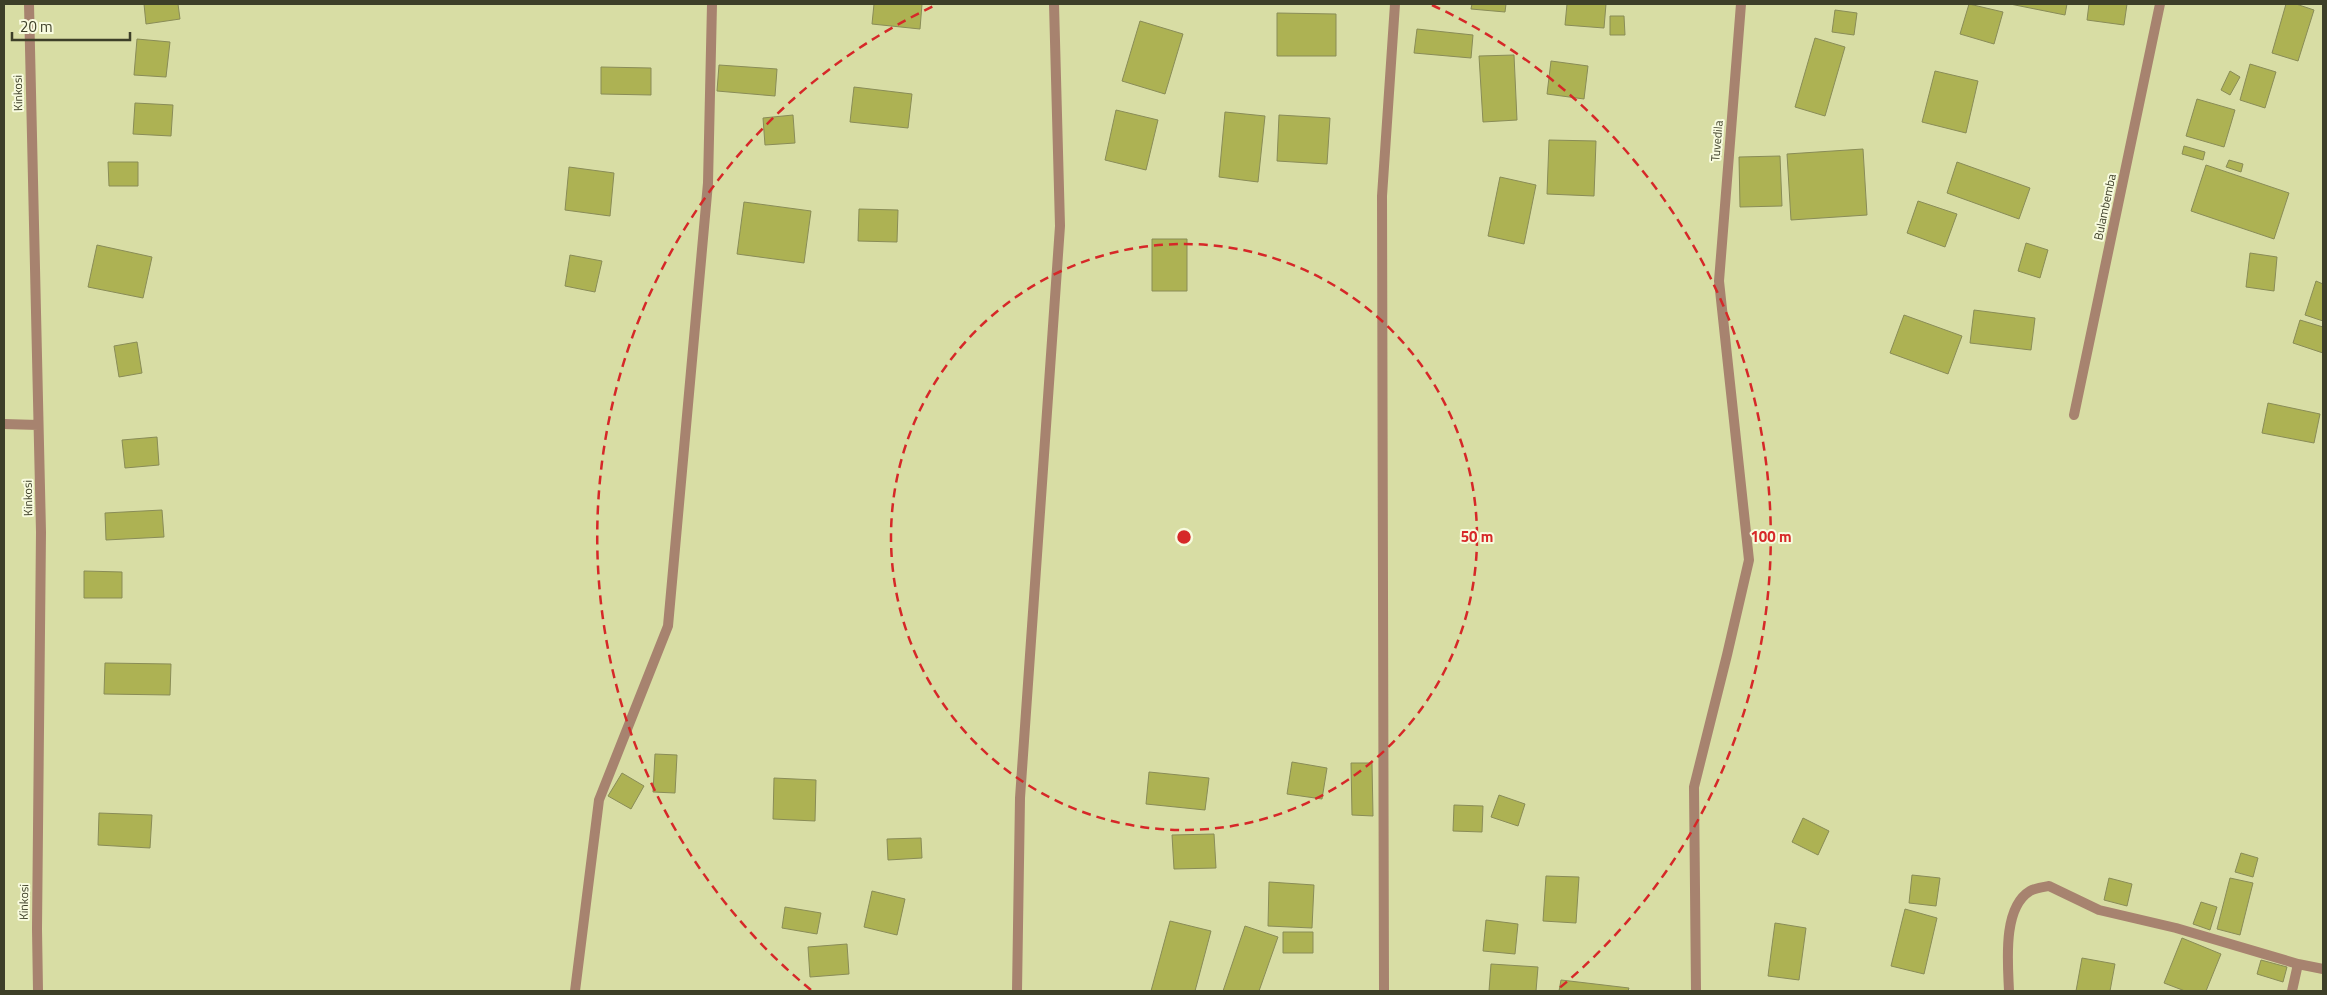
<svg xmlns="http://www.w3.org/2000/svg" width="2327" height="995" viewBox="0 0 2327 995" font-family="'Titillium Web',sans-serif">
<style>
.building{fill:#adb253;stroke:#898c57}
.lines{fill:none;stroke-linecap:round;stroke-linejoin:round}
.minor{stroke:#a7836f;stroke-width:10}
.ring{fill:none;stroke:#d62828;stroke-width:2.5;stroke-dasharray:9 6}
.labels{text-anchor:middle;stroke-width:4;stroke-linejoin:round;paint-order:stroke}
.street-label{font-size:12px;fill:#3d3f28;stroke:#f8fbdf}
.centre{fill:#d62828;stroke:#f8fbdf;stroke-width:2.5}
.ring-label{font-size:15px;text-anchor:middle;font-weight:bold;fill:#d62828;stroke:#f8fbdf;stroke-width:4;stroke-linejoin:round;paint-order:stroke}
</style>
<rect width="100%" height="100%" fill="#d8dda4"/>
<!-- building -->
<path class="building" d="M144 4H178L180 19 146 24Z
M874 4H922L920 29 872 24Z
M1472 4H1506L1505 12 1471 9Z
M1567 4H1606L1604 28 1565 25Z
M1969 4 2003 12 1994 44 1960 34Z
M2010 4H2067L2065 15Z
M2089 4H2127L2124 25 2087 20Z
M2286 4H2296L2314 10 2298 61 2272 53Z
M1835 10 1857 13 1854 35 1832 32Z
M1277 13 1336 14V56H1277Z
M1610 16H1624L1625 35H1610Z
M1140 21 1183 34 1165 94 1122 81Z
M1417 29 1473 35 1471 58 1414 53Z
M1815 38 1845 47 1825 116 1795 107Z
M137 39 170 42 166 77 134 75Z
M1514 55 1517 120 1483 122 1479 56Z
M1551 61 1588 66 1584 99 1547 94Z
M2250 64 2276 72 2265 108 2240 100Z
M719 65 777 69 775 96 717 91Z
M601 67 651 68V95L601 94Z
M1935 71 1978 81 1966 133 1922 122Z
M2230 71 2240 77 2230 95 2221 90Z
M854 87 912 94 908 128 850 122Z
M2197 99 2235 110 2224 147 2186 136Z
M135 103 173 105 171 136 133 134Z
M1116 110 1158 120 1146 170 1105 160Z
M1225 112 1265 116 1258 182 1219 177Z
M793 115 795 143 765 145 763 118Z
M1279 115 1330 118 1327 164 1277 161Z
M1549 140 1596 141 1594 196 1547 194Z
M2184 146 2205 152 2203 160 2182 154Z
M1863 149 1867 215 1791 220 1787 154Z
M1780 156 1782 206 1740 207 1739 157Z
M2229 160 2243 164 2241 172 2226 167Z
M108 162H138V186H109Z
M1957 162 2030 188 2019 219 1947 193Z
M2206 165 2289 193 2274 239 2191 211Z
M569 167 614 173 610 216 565 210Z
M1500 177 1536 185 1524 244 1488 236Z
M1918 201 1957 214 1945 247 1907 233Z
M744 202 811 211 804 263 737 254Z
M859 209 898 210 897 242 858 241Z
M1152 239H1187V291H1152Z
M2026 243 2048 250 2040 278 2018 271Z
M97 245 152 257 143 298 88 287Z
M2250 253 2277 257 2274 291 2246 287Z
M570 255 602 261 595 292 565 286Z
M2316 281 2323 284V321L2305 315Z
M1974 310 2035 318 2031 350 1970 343Z
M1904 315 1962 336 1948 374 1890 353Z
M2300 320 2323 327V353L2293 343Z
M137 342 142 373 119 377 114 346Z
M2268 403 2320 414 2314 443 2262 433Z
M157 437 159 465 125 468 122 440Z
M162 510 164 537 106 540 105 513Z
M84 571 122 572V598H84Z
M105 663 171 664 170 695 104 694Z
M655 754 677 755 675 793 653 792Z
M1292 762 1327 768 1322 799 1287 794Z
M1351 763H1372L1373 816 1352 815Z
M1149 772 1209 778 1205 810 1146 804Z
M622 773 644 786 631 809 608 796Z
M774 778 816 780 815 821 773 819Z
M1499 795 1525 804 1518 826 1491 817Z
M1454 805 1483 806 1482 832 1453 831Z
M99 813 152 815 150 848 98 845Z
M1803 818 1829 831 1818 855 1792 842Z
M1214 834 1216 868 1174 869 1172 835Z
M921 838 922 858 888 860 887 839Z
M2241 853 2258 858 2253 877 2235 872Z
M1912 875 1940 878 1936 906 1909 903Z
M1546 876 1579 877 1576 923 1543 921Z
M2109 878 2132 884 2127 906 2104 900Z
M2230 878 2253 883 2240 935 2217 929Z
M1269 882 1314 885 1312 928 1268 926Z
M872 891 905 899 897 935 864 927Z
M2201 902 2217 907 2210 930 2193 924Z
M785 907 821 913 817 934 782 928Z
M1905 909 1937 918 1924 974 1891 966Z
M1486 920 1518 924 1515 954 1483 951Z
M1170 921 1211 931 1195 991H1151Z
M1775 923 1806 928 1799 980 1768 976Z
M1245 926 1278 937 1259 991H1223Z
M1283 932H1313V953H1283Z
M2182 938 2221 954 2206 991H2185L2164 983Z
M847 944 849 974 810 977 808 947Z
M2082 958 2115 964 2110 991H2076Z
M2261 960 2287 967 2283 982 2257 974Z
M1491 964 1538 967 1536 991H1489Z
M1561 980 1629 988 1628 991H1559Z"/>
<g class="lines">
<!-- minor -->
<path class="minor" d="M29 4 41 532 37 929 38 991
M2074 415 2160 4
M4 424 38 425
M575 991 599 800 668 626 708 183 712 4
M1017 991 1020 798 1060 226 1054 4
M1384 991 1382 196 1395 4
M1696 991 1694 787 1727 655 1749 560 1719 281 1741 4
M2009 991C2008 964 2002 908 2030 891 2035 888 2043 887 2049 886L2099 910 2176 928 2298 964 2323 969
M2292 991 2298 964"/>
</g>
<!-- distance rings -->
<g class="ring">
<circle cx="1184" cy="537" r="293"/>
<path d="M811 990A587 587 0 0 1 936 5M1432 5A587 587 0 0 1 1557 990"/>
</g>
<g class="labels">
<!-- street labels -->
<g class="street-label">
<text transform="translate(18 93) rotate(-91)" y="4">Kinkosi</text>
<text transform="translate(1717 141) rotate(-85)" y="4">Tuvedila</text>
<text transform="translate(2105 207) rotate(-78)" y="4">Bulambemba</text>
<text transform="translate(28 498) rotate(-91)" y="4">Kinkosi</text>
<text transform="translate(24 902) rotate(-89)" y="4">Kinkosi</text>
</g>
</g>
<circle cx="1184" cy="537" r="8" class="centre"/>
<g class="ring-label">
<text x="1477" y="542">50 m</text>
<text x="1771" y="542">100 m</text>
</g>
<!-- border -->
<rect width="2327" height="995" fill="none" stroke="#3d3f28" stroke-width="10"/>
<!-- scale -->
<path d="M12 32v8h118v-8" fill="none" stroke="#3d3f28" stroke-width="2.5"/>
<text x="20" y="32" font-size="15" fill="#3d3f28" stroke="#f8fbdf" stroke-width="4" paint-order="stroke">20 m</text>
</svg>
